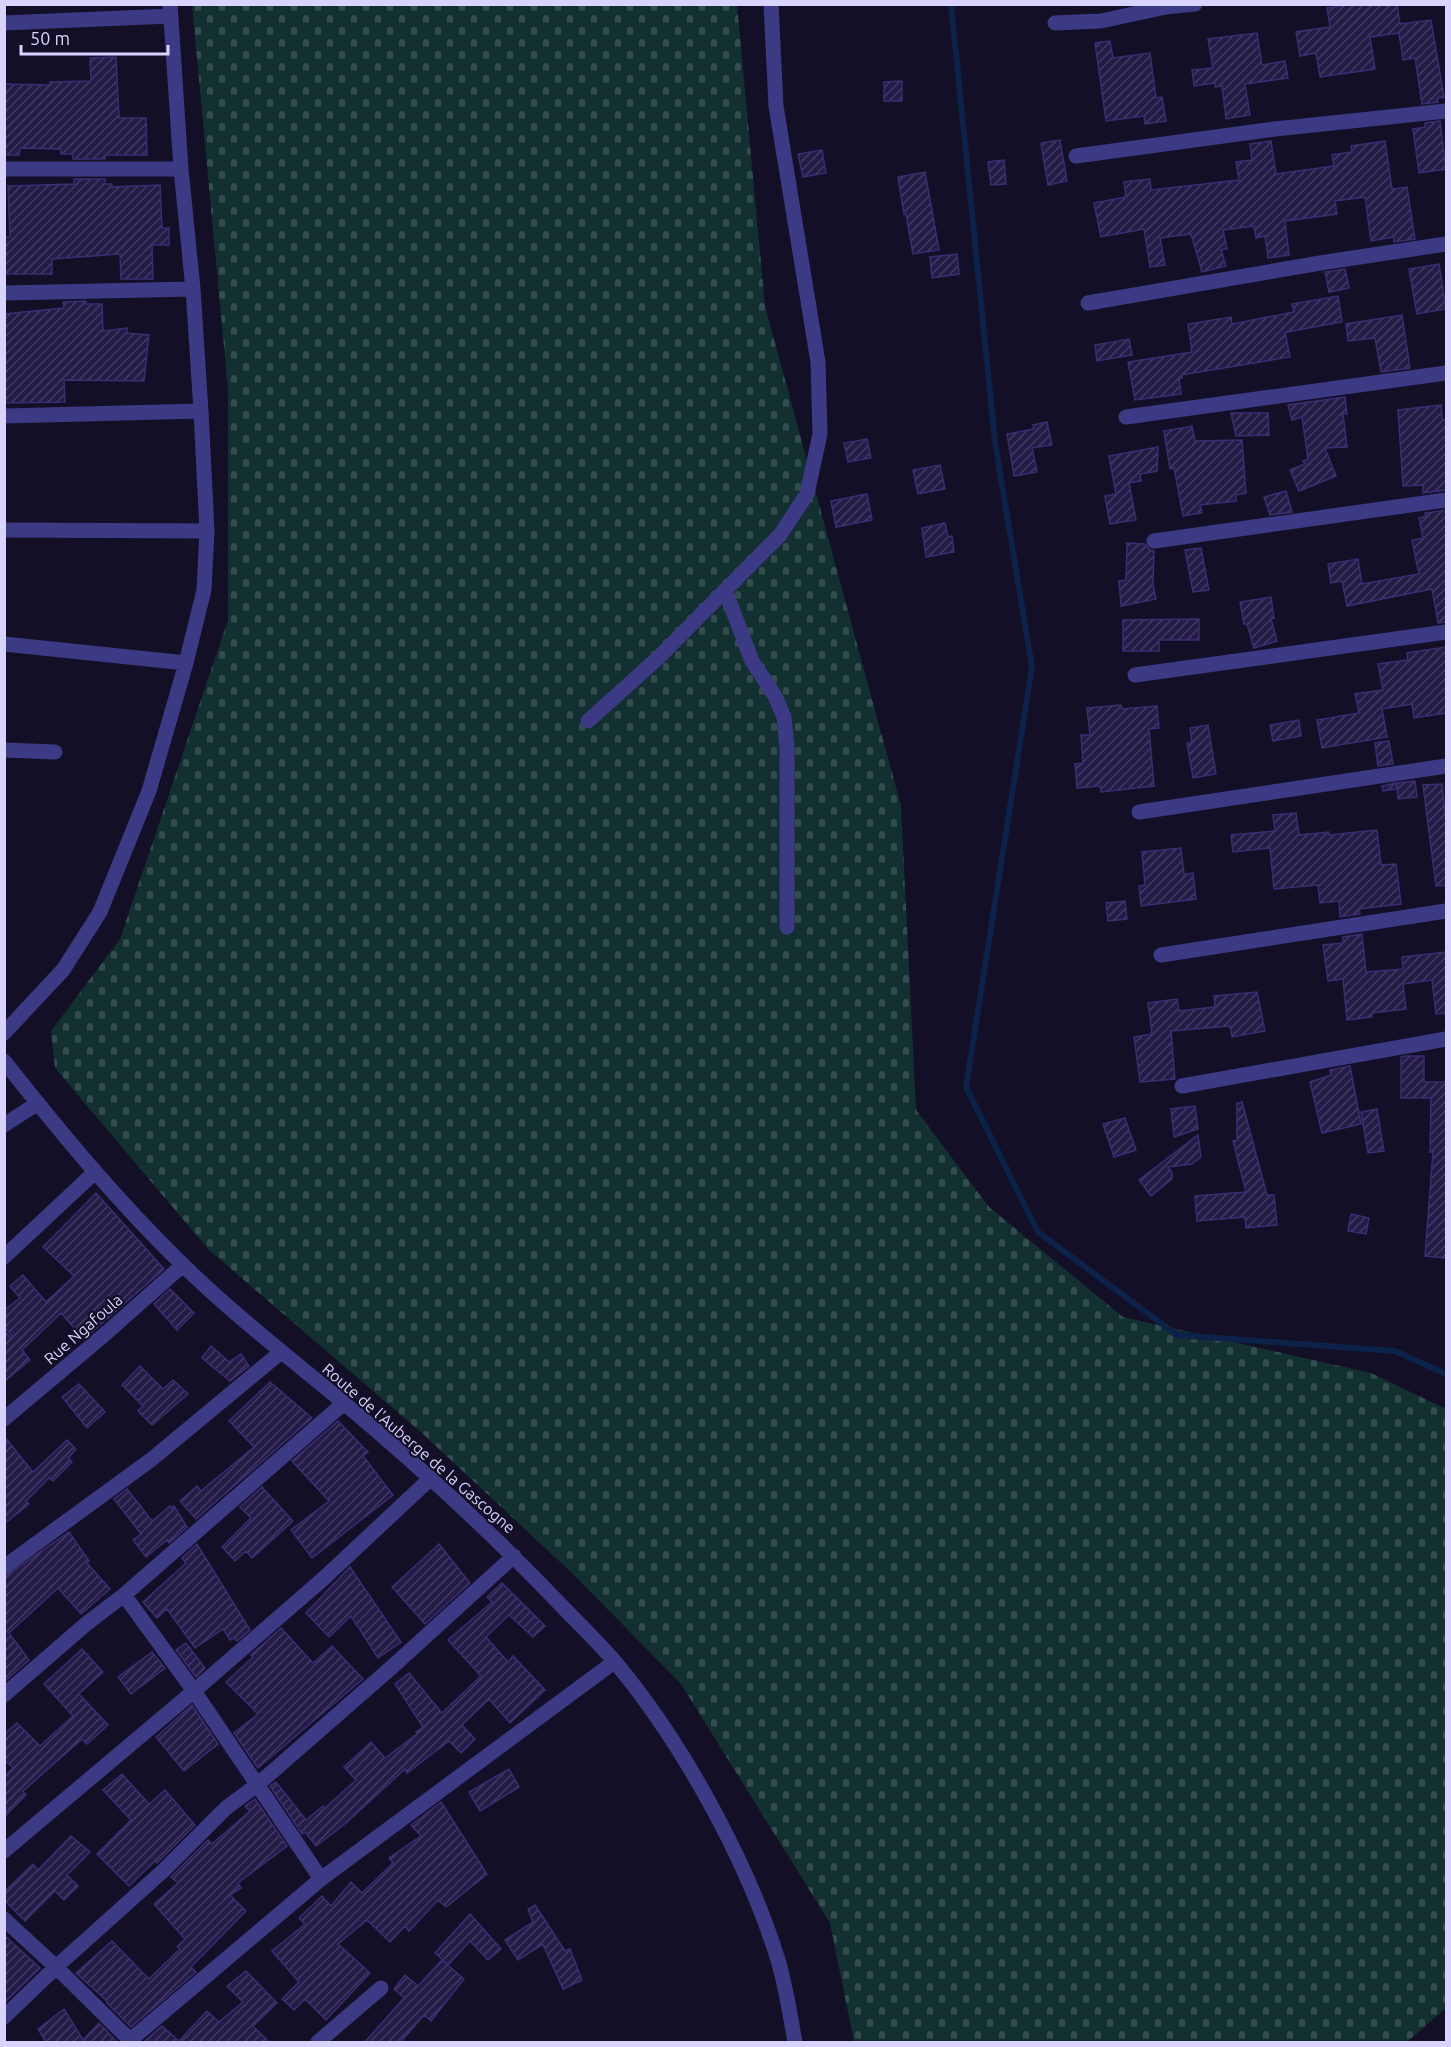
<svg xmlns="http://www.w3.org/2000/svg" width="1451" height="2047" viewBox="0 0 1451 2047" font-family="Ubuntu,sans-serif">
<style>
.cemetery{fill:url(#cemetery-stones)}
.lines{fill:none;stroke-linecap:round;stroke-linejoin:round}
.stream{stroke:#0c2248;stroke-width:6}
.building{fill:url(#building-hatch);stroke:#3b2d73;stroke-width:1.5}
.minor{stroke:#3d3a85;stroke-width:15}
.labels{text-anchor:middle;stroke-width:4.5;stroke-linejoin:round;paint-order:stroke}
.street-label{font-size:16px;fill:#d9d4ff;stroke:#130f26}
</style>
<defs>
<pattern id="cemetery-stones" width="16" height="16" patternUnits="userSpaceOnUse" patternTransform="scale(1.5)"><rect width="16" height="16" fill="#12302f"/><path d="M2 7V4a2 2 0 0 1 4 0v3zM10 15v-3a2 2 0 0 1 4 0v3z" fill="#344d4e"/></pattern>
<pattern id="building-hatch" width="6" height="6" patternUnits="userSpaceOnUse" patternTransform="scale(1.5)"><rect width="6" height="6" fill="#241b47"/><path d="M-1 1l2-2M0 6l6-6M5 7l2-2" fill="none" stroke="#433b63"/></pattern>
</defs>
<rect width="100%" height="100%" fill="#130f26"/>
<!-- cemetery -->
<path class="cemetery" d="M192 5H737L765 306 901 806 916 1110 989 1207 1123 1317 1371 1373 1446 1409V2008L1407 2042H854L830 1923 681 1684 573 1574 424 1435 209 1250 55 1068 51 1031 120 939 228 620V390Z"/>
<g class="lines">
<!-- stream -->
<path class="stream" d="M951 4 995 442 1032 667 966 1087 1038 1232 1177 1335 1395 1351 1446 1374"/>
</g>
<!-- building -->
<path class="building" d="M1355 4H1397L1400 24 1431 20 1444 97 1437 98 1438 102 1422 104 1415 58 1403 60 1399 33 1370 37 1375 69 1320 77 1316 53 1300 56 1296 32 1330 27 1327 8Z
M1257 33 1262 65 1285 61 1288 78 1245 84 1250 115 1226 119 1222 86 1215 87V83L1194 86 1192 70 1213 68 1208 39Z
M1110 41 1113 58 1150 53 1156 98 1162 97 1166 121 1145 124 1144 116 1106 121 1095 43Z
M116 57 119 118H146L147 155H105V159H73V154H61V149L20 148 19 155H4V84L50 85V82L91 81 90 58Z
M902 81V101H884V82Z
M1440 121 1446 169 1419 173 1413 129 1425 127V123Z
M1060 140 1067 181 1048 185 1041 143Z
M1271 141 1276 174 1334 166 1332 155 1352 152 1351 146 1385 141 1392 189 1407 187 1415 239 1394 242V237L1371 241 1365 197 1335 201 1337 214 1285 221 1289 255 1268 258 1265 236 1256 238 1254 226 1223 230 1227 249 1221 250 1226 266 1202 272 1191 234 1160 238 1165 265 1150 267 1144 229 1101 237 1094 203 1126 197 1124 182 1150 179 1151 190 1239 180 1236 162 1252 160 1250 144Z
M822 150 826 173 803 177 798 154Z
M1004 160 1006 184 991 185 988 162Z
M925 172 939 250 913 254 906 214H904L898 177Z
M74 179H105V184H112V187L160 185 162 228H169V245H152L153 279H121L120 254 52 259V274H4V237H10L8 186 74 184Z
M957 254 959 274 932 278 930 257Z
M1439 264 1446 309 1417 314 1409 269Z
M1345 269 1349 288 1329 292 1325 272Z
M1338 296 1342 322 1287 332 1285 333 1290 357 1181 375 1182 378 1179 379 1181 394 1135 400 1128 362 1192 352 1188 324 1231 317 1232 324 1294 312 1292 304Z
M86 301V304H102L103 331 127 328V333L149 335 144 381 64 380 65 402 4 403V314L64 308 63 302Z
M1402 315 1410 368 1381 372 1375 338 1348 341 1346 324Z
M1129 339 1132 355 1097 361 1095 345Z
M1345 397 1347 414H1343L1347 447 1325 448 1336 476 1299 491 1290 470 1305 464 1303 461 1308 459 1302 417 1292 420 1288 405Z
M1441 405 1442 420 1446 419V490L1423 493V485L1403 486 1398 410Z
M1231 413H1268L1269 435 1236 436Z
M1047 422 1052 445 1032 448 1037 472 1014 476 1007 434 1034 429 1033 425Z
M1192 426 1195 441 1242 440 1246 493 1236 495V501L1200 505 1202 513 1183 516 1174 468 1170 469 1164 431Z
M867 439 871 458 848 462 844 443Z
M1158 447 1157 471 1140 474 1141 481 1129 483 1136 520 1110 524 1105 496 1116 494 1109 456Z
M940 465 945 489 918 494 913 470Z
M1286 491 1292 512 1270 515 1264 497Z
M867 494 872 520 836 527 831 501Z
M1446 510V622L1438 623 1432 589 1347 606 1342 581 1331 583 1328 564 1358 559 1362 584 1419 574 1412 540 1423 538 1419 518 1426 516 1425 513Z
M945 523 948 537 952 536 954 552 926 557 922 528Z
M1127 543 1145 544 1150 550 1154 551 1153 584 1156 599 1121 606 1119 581 1126 580Z
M1201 548 1209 590 1193 592 1185 550Z
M1271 597 1274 618 1271 619 1277 641 1254 648 1247 624H1244L1240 602Z
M1199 619V640H1159V651H1123V620Z
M1446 647V713L1414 718 1412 704 1382 709 1387 737 1322 748 1317 720 1359 713 1355 694 1383 690 1378 664 1408 660 1407 653Z
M1121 705 1122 709 1157 706 1159 728 1149 729 1154 786 1101 792 1100 786 1077 788 1075 764 1083 763 1081 735H1090L1087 708Z
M1299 720 1301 736 1273 741 1270 725Z
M1208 725 1216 774 1193 778 1187 743 1192 742 1190 728Z
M1389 741 1393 764 1378 766 1375 743Z
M1415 781 1417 797 1398 799 1397 783Z
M1396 783 1397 789 1383 791 1382 786Z
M1442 784 1446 824V885L1436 886 1423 785Z
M1296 813 1299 835 1329 832V835L1377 830 1381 865 1396 864 1401 904 1359 909 1360 914 1340 917 1339 901 1320 903 1318 885 1274 889 1270 848 1233 852 1231 835 1275 831 1273 815Z
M1181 848 1184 874 1193 873 1196 899 1141 906 1139 886 1145 885 1142 852Z
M1125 901 1127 919 1108 921 1106 903Z
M1362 934 1366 972 1403 969 1402 957 1446 952V1013L1436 1014 1432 980 1403 984 1406 1009 1372 1013V1017L1347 1020 1343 979 1328 981 1323 945 1343 943V937Z
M1257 992 1265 1031 1232 1037 1230 1026 1171 1031 1175 1079 1140 1082 1134 1037 1152 1034 1148 1003 1177 999 1179 1011 1215 1007 1214 996Z
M1405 1056H1424V1082H1446V1258L1425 1256 1433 1152H1430L1431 1098H1401V1057Z
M1350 1066 1361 1124 1322 1133 1310 1082 1331 1075 1330 1070Z
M1242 1102 1267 1195H1274L1277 1225 1246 1228 1245 1217 1197 1221 1195 1196 1246 1192 1233 1141 1237 1140V1103Z
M1195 1106 1198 1129 1174 1137 1171 1109Z
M1377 1109 1384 1151 1368 1153 1361 1112Z
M1125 1118 1136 1150 1114 1157 1103 1124Z
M1198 1135 1201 1157 1192 1164 1168 1167 1172 1173V1179L1151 1196 1139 1180Z
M96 1193 164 1269 84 1339 61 1313 22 1350 30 1360 4 1382V1331L11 1338 13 1337 4 1327V1310L20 1298 10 1286 23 1275 46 1302 74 1276 43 1247Z
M1351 1214 1369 1218 1366 1234 1348 1231Z
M170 1289 194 1313 177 1330 154 1304Z
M211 1346 229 1362 241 1354 249 1366 230 1381 202 1358Z
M140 1366 163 1389 173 1380 188 1394 152 1425 138 1411 143 1406 122 1385Z
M270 1382 312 1418 196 1519 180 1501 197 1486 201 1491 254 1447 229 1421Z
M79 1384 105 1412 87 1428 62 1397Z
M338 1421 368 1452 363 1456 393 1495 312 1558 291 1530 329 1501 292 1461Z
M4 1436 33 1472 67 1440 76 1449 68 1458 72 1462 53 1481 49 1478 26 1501 29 1504 4 1524Z
M262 1487 293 1521 252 1558 246 1551 235 1561 222 1547 251 1518 240 1507Z
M127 1489 152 1521 170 1506 172 1508 174 1506 187 1527 169 1543 167 1540 146 1557 133 1540 141 1534 114 1499Z
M69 1532 89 1561 87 1563 110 1589 81 1614 58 1588 9 1633 29 1660 4 1682V1577Z
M197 1544 250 1630 237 1641 234 1638 230 1640 223 1629 195 1648 167 1609 157 1618 143 1602 186 1563 182 1558Z
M439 1544 470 1583 425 1624 392 1587Z
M350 1567 401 1642 378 1658 351 1616 329 1637 306 1613Z
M502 1583 545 1626 533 1637 509 1615 486 1637 508 1662 513 1656 545 1690 510 1723 489 1699 462 1725 475 1739 461 1753 449 1741 407 1773 405 1769 346 1823 316 1846 305 1832 302 1834 270 1786 276 1782 306 1820 323 1806 325 1808 356 1780 344 1767 371 1742 385 1758 417 1734 416 1732 423 1727 395 1684 409 1673 442 1713 481 1676 448 1640 492 1602 487 1597Z
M281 1628 313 1663 332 1646 363 1679 258 1768 234 1733 258 1714 226 1682 253 1657 251 1655Z
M186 1643 205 1668 196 1677 176 1650Z
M82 1649 103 1672 79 1694 108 1725 87 1744 82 1739 23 1791 26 1795 4 1817V1777L13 1768 4 1759V1734L17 1723 40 1746 73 1716 44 1684Z
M152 1652 165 1668 131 1694 118 1677Z
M192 1705 218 1744 184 1771 156 1737Z
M509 1769 519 1787 480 1811 469 1792Z
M122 1774 149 1804 165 1790 195 1825 157 1863 155 1861 129 1886 97 1854 131 1820 103 1790Z
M255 1799 287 1846 238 1883 241 1888 230 1895 246 1911 191 1967 196 1972 131 2027 107 2003 108 2002 76 1973 112 1941 149 1979 180 1949 177 1947 185 1939 154 1904 178 1883 171 1877 208 1840 212 1844 250 1811 245 1806Z
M441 1802 487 1874 446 1907 438 1900 409 1931 405 1926 390 1942 367 1920 338 1944 370 1973 326 2020 305 1999 294 2010 282 1999 299 1982 272 1951 305 1924 299 1918 322 1896 331 1906 351 1882 362 1893 393 1863 389 1858 421 1836 411 1825Z
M71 1836 90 1852 67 1875 78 1886 64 1900 55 1891 25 1921 4 1900V1892L33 1864 38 1870Z
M535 1905 565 1951 570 1949 582 1980 563 1989 543 1944 518 1960 505 1940 533 1922 528 1909Z
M470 1914 501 1949 488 1960 470 1941 448 1965 435 1953Z
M4 1935 40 1968 4 2003Z
M442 1960 464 1979 431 2021 424 2015 400 2043H364L404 1998 394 1989 405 1975 418 1986Z
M246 1971 277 2003 253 2026 270 2043H143L162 2026 179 2041 207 2011 219 2022 243 2002 227 1986Z
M64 2009 83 2040 99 2023 118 2043H47L38 2029Z"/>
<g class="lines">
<!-- minor -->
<path class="minor" d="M4 23 171 16
M1055 23 1101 21 1166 7 1195 4
M1076 156 1275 129 1446 111
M4 169H181
M4 293 193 289
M1088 303 1320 263 1446 244
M4 416 201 411
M1126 417 1446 373
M4 530 207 531
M1154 541 1446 500
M725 590 752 661 775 696 784 717 787 747V927
M4 644 186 663
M1135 675 1446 632
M588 721 658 658 780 535 807 494 820 434 818 362 776 106 771 4
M4 750 55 752
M1139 812 1446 766
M1161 955 1446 911
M4 1033 63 970 100 912 149 791 186 663 204 590 207 531 201 411 193 289 181 169 170 4
M4 1061C60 1132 118 1202 183 1265 233 1314 290 1358 344 1403 419 1466 490 1531 557 1601 576 1621 597 1641 615 1662 682 1742 747 1860 778 1960 786 1987 790 2015 795 2042
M1182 1086 1446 1039
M4 1125 38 1103
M4 1257 95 1172
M4 1419 104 1335 183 1265
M4 1567 152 1459 281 1352
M124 1595 194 1691 321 1879
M4 1695 86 1624 124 1595 344 1403
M4 1851 194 1691 323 1579 431 1478
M4 1919 56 1967 132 2042
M4 2017 56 1967 164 1870 226 1808 257 1785 392 1667 514 1556
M128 2042 321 1879 614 1662
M318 2042 381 1988"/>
</g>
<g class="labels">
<!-- street labels -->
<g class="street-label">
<text transform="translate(83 1329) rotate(-41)" y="6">Rue Ngafoula</text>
<text transform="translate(419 1448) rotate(41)" y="6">Route de l'Auberge de la Gascogne</text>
</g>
</g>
<!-- border -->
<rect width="1451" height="2047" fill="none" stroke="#d9d4ff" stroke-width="12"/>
<!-- scale -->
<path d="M21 45v9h147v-9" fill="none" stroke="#d9d4ff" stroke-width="3"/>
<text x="30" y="45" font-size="18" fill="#d9d4ff" stroke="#130f26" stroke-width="4.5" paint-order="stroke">50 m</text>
</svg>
